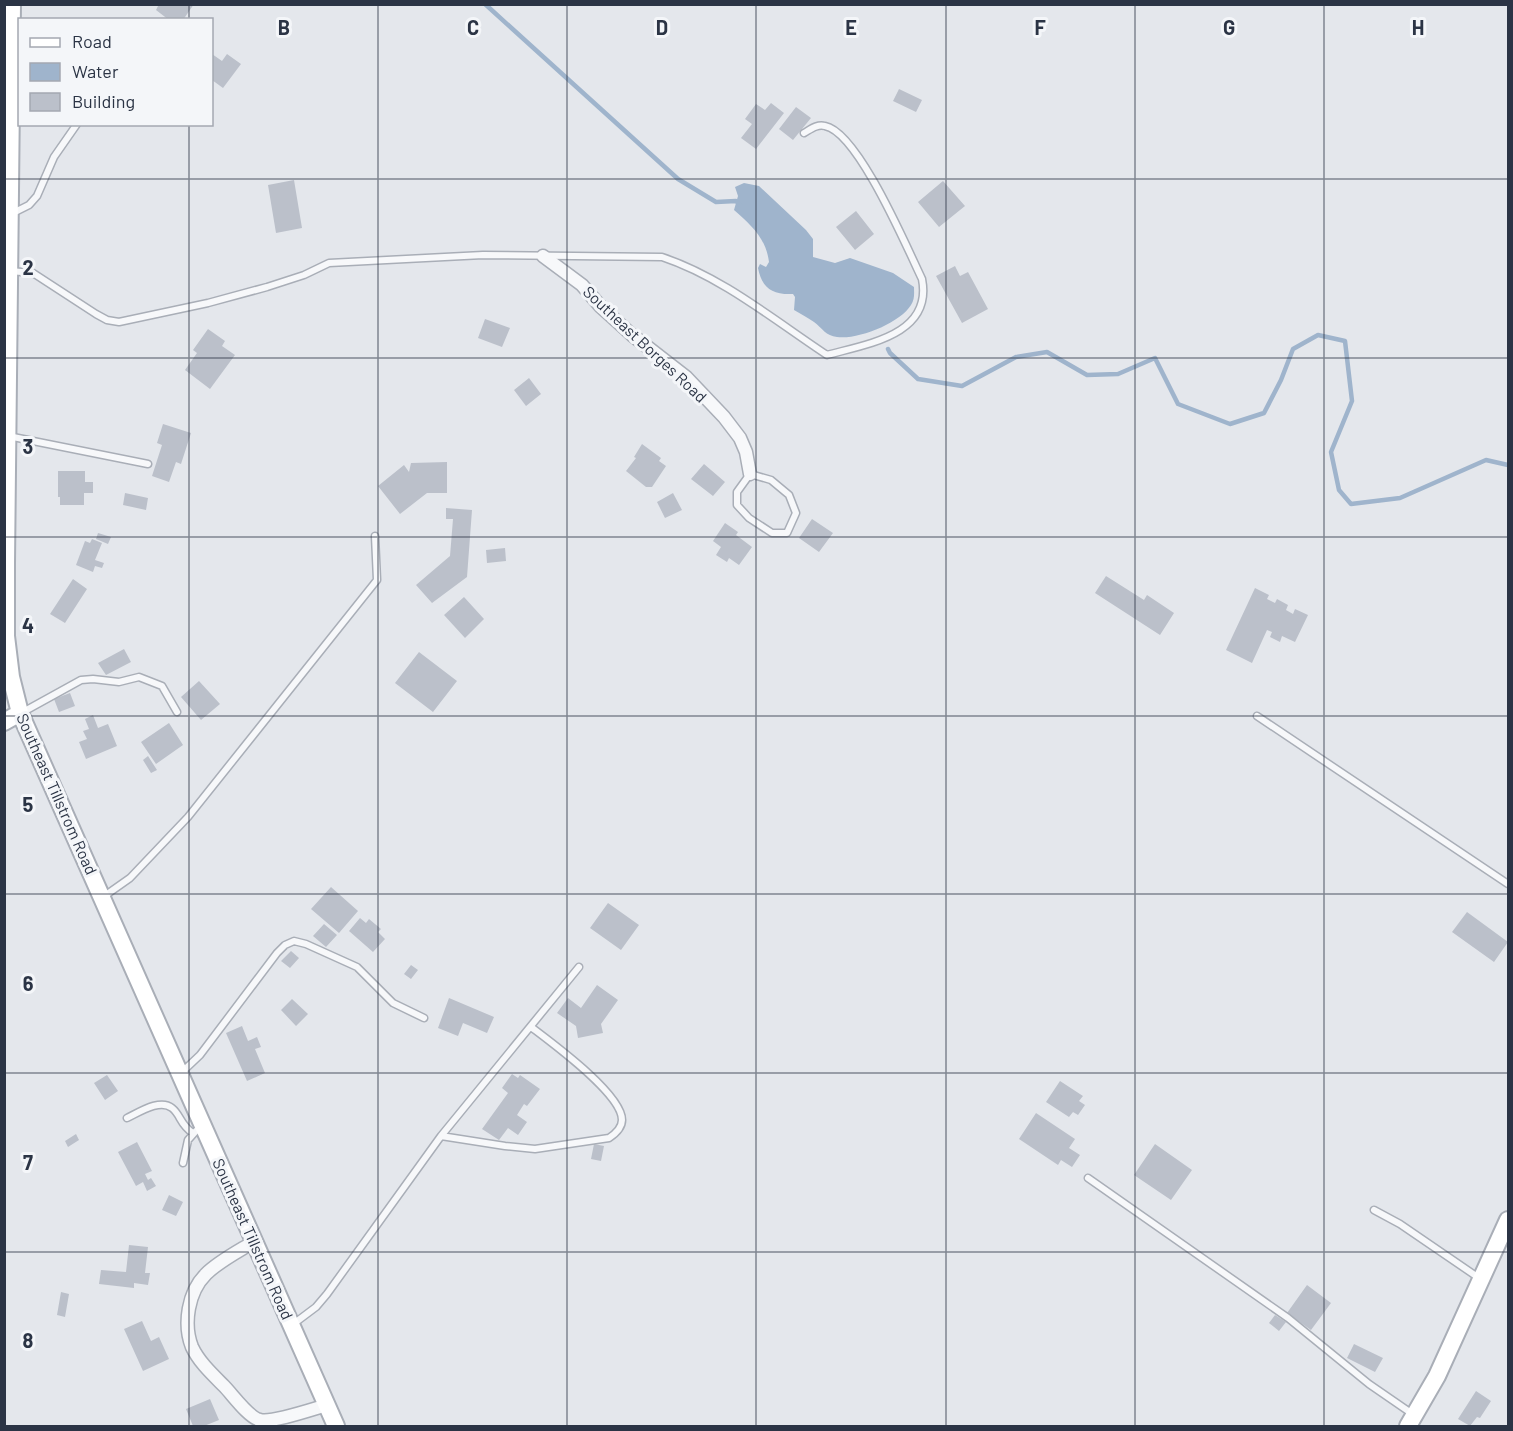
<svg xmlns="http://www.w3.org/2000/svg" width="1513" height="1431" viewBox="0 0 1513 1431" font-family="Barlow,sans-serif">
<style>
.water{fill:#9fb4cc}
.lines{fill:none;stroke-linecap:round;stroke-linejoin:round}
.stream{stroke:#9fb4cc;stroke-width:4.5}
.building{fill:#bbc0ca}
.service-casing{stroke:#a9aeb7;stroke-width:9}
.minor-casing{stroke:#a9aeb7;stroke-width:15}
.secondary-casing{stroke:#a9aeb7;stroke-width:20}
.service{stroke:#f7f8fa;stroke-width:6}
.minor{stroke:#f7f8fa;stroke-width:12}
.secondary{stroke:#fff;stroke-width:16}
.grid{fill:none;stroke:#2b3445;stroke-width:1.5;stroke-opacity:0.55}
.labels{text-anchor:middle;stroke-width:6;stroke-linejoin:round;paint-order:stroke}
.street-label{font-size:16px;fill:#2b3445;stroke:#f4f6f9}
.grid-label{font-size:20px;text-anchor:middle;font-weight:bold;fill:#2b3445;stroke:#f4f6f9;stroke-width:6;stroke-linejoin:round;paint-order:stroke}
</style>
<rect width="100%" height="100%" fill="#e4e7ec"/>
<!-- water -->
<path class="water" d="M744 183 759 186 806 230 813 239V257L835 263 850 258 893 273 914 287C914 293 915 299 911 305 900 323 858 340 837 337 826 336 822 328 814 322 808 318 801 314 794 310L795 297 793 294C772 295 762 288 758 268L760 264 766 267 769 262C766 238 751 225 734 210L738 196 735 187Z"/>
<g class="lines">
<!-- stream -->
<path class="stream" d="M485 4 678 179 716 202 736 201 740 205
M888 349 890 353 918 379 962 386 1016 357 1047 352 1087 375 1118 374 1155 358 1178 404 1230 424 1264 413 1281 380 1293 349 1318 335 1345 341 1352 401 1331 452 1339 490 1351 504 1400 498 1486 460 1508 465"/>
</g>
<!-- building -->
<path class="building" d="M159 4H194L183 20H169L156 10Z
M212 54 222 61 227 54 241 64 223 88 212 80Z
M899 89 922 100 916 112 893 101Z
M771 103 784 113 756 149 741 138 752 124 745 119 756 104 765 110Z
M796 107 811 118 793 140 779 129Z
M294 180 302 228 276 233 268 185Z
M943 181 965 206 939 227 918 202Z
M856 211 874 234 855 250 836 227Z
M955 266 960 276 968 272 988 309 962 323 936 276Z
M485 319 510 328 502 347 478 338Z
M208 329 225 341 222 346 235 355 210 389 185 370 197 353 193 350Z
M529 378 541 394 526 406 514 390Z
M163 424 191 433 181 464 176 462 169 482 152 476 162 445 157 443Z
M642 444 661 458 659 461 666 466 652 487H646L626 471 636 458 634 457Z
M447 462V493H427L400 514 378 486 404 465 409 472 411 463Z
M704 464 725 482 713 496 691 479Z
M58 471H85V482H93V493H84V505H60V497H58Z
M125 493 148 498 146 510 123 505Z
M673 493 682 510 665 518 657 502Z
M446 508 472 510 467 577 432 603 416 585 450 556 453 519H446Z
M812 519 833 533 819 552 799 538Z
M725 523 738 532 736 535 752 547 739 565 729 558 727 562 716 555 721 547 713 541Z
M98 533 111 537 108 544 96 539Z
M92 539 102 543 95 560 104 563 102 568 95 566 93 572 76 565 85 541 90 543Z
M505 548 506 561 487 563 486 550Z
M1106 576 1144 600 1147 595 1174 613 1160 635 1095 593Z
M73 579 87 589 65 623 50 614Z
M1255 588 1269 595 1267 599 1275 603 1277 599 1288 605 1286 610 1293 614 1295 609 1308 615 1295 642 1282 636 1280 642 1270 637 1272 632 1267 630 1252 663 1226 650Z
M464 597 484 619 465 638 444 615Z
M124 649 131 662 106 675 98 663Z
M419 652 457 681 433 712 395 683Z
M199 681 220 704 201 720 181 697Z
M70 693 75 706 59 712 54 699Z
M93 715 98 728 108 724 117 746 86 759 79 742 87 739 83 731 89 729 85 719Z
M169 723 183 745 156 764 141 742Z
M148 756 157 770 151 773 143 760Z
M331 887 358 911 339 933 311 909Z
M608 903 639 925 621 950 590 928Z
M1467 912 1508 942 1494 962 1452 932Z
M360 918 366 923 369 919 381 929 378 932 385 939 373 952 349 931Z
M324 924 337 935 326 947 313 936Z
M291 951 299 958 290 968 281 961Z
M411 965 418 970 411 979 404 974Z
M597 985 618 1000 601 1024 603 1033 578 1038 576 1026 557 1013 568 998 581 1008Z
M449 998 494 1017 487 1033 463 1023 458 1036 438 1028Z
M292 999 308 1014 296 1026 281 1010Z
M242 1026 248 1041 257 1037 261 1047 255 1049 265 1073 247 1081 226 1033Z
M512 1074 518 1078 520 1075 540 1089 527 1106 524 1104 517 1115 527 1122 518 1135 508 1128 499 1140 482 1129 508 1093 502 1088Z
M107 1075 118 1091 105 1100 94 1083Z
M1060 1081 1083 1096 1079 1101 1085 1105 1078 1115 1073 1112 1069 1117 1046 1102Z
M1036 1113 1075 1139 1069 1148 1080 1155 1072 1167 1061 1160 1058 1165 1019 1139Z
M76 1134 79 1140 68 1147 65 1141Z
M137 1142 152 1171 145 1174 148 1180 151 1178 156 1186 147 1191 143 1182 136 1186 118 1152Z
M594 1144 604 1146 601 1161 591 1159Z
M1155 1144 1192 1170 1171 1200 1134 1175Z
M169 1195 183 1202 176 1216 162 1210Z
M129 1245 148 1247 145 1273H150L148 1285 134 1283V1288L99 1284 101 1270 126 1272Z
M1307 1285 1331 1303 1311 1330 1287 1313Z
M61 1292 69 1294 65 1317 57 1315Z
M1275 1315 1286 1322 1279 1331 1269 1323Z
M142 1321 151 1341 159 1337 169 1359 143 1371 124 1329Z
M1354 1344 1383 1358 1375 1372 1347 1358Z
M1476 1391 1491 1401 1480 1418 1477 1417 1470 1426 1458 1419Z
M210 1399 219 1420 204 1426H193L186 1409Z"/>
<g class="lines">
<!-- service casing -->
<g class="service-casing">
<path id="service" d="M13 213 29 205 37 196 54 157 77 124
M10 271 33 273 96 314 107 320 119 322 208 303 267 287 304 275 329 263 483 255 662 257C722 277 774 320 827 355 867 344 933 335 922 279 907 248 858 132 825 126 817 124 811 129 804 133
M8 436 148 464
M750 474 771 480 789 495 796 513 787 533H772L749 518 737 505V492Z
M23 712 81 680 93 679 119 682 139 677 162 686 177 712
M1257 716 1508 884
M103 897 130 878 188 817 377 580 375 536
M181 1073 200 1055 277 953 285 945 294 941 306 944 357 967 393 1003 424 1018
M127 1118C138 1113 160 1098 172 1108 181 1115 180 1125 193 1133
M441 1136 505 1146 535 1149 609 1138C615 1134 622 1128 622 1120 622 1094 552 1043 531 1027
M183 1163 188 1140 196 1131
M1088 1178 1288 1318 1369 1384 1414 1415
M1374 1210 1400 1224 1479 1278
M292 1325 316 1307 327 1294 441 1136 579 967"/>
</g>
<!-- minor casing -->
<g class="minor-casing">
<path id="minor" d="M543 256 582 285 601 307 632 335 686 377 724 417 740 438 746 452 750 474
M255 1241C239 1251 219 1261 206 1274 188 1292 183 1324 192 1347 199 1362 212 1374 224 1386 232 1394 249 1418 260 1420 272 1423 313 1409 327 1405"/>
</g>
<!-- secondary casing -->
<g class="secondary-casing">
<path id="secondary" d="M12 4 6 563V636L11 677 20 713 336 1426
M4 722 20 713
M1408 1426 1437 1376 1508 1220"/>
</g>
<!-- service -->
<use href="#service" class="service"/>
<!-- minor -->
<use href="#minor" class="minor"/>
<!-- secondary -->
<use href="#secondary" class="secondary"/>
</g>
<!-- grid -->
<path class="grid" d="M189 4V20M378 4V1426M567 4V1426M756 4V1426M946 4V1426M1135 4V1426M1324 4V1426M189 124V1426M4 179H1508M4 358H1508M4 537H1508M4 716H1508M4 894H1508M4 1073H1508M4 1252H1508"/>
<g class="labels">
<!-- street labels -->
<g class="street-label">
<text transform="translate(645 344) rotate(43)" y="6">Southeast Borges Road</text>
<text transform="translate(57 794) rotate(66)" y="6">Southeast Tillstrom Road</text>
<text transform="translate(253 1239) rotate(66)" y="6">Southeast Tillstrom Road</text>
</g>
</g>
<g class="grid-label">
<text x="284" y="35">B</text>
<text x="473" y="35">C</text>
<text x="662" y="35">D</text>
<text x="851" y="35">E</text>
<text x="1040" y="35">F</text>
<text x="1229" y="35">G</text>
<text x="1418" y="35">H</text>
<text x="28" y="275">2</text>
<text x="28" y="454">3</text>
<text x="28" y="633">4</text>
<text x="28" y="812">5</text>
<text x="28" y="991">6</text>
<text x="28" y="1170">7</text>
<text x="28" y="1348">8</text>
</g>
<!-- border -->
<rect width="1513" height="1431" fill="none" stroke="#2b3445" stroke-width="12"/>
<!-- legend -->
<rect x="18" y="18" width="195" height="108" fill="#f4f6f9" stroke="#a4a8b1" stroke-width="1.5"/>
<rect x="30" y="38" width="30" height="9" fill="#ffffff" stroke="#a4a8b1" stroke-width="1.5"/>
<text x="72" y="48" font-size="18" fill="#2b3445">Road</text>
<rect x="30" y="63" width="30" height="18" fill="#9fb4cc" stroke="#a4a8b1" stroke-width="1.5"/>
<text x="72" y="78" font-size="18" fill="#2b3445">Water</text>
<rect x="30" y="93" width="30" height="18" fill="#bbc0ca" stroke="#a4a8b1" stroke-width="1.5"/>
<text x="72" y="108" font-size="18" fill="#2b3445">Building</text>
</svg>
